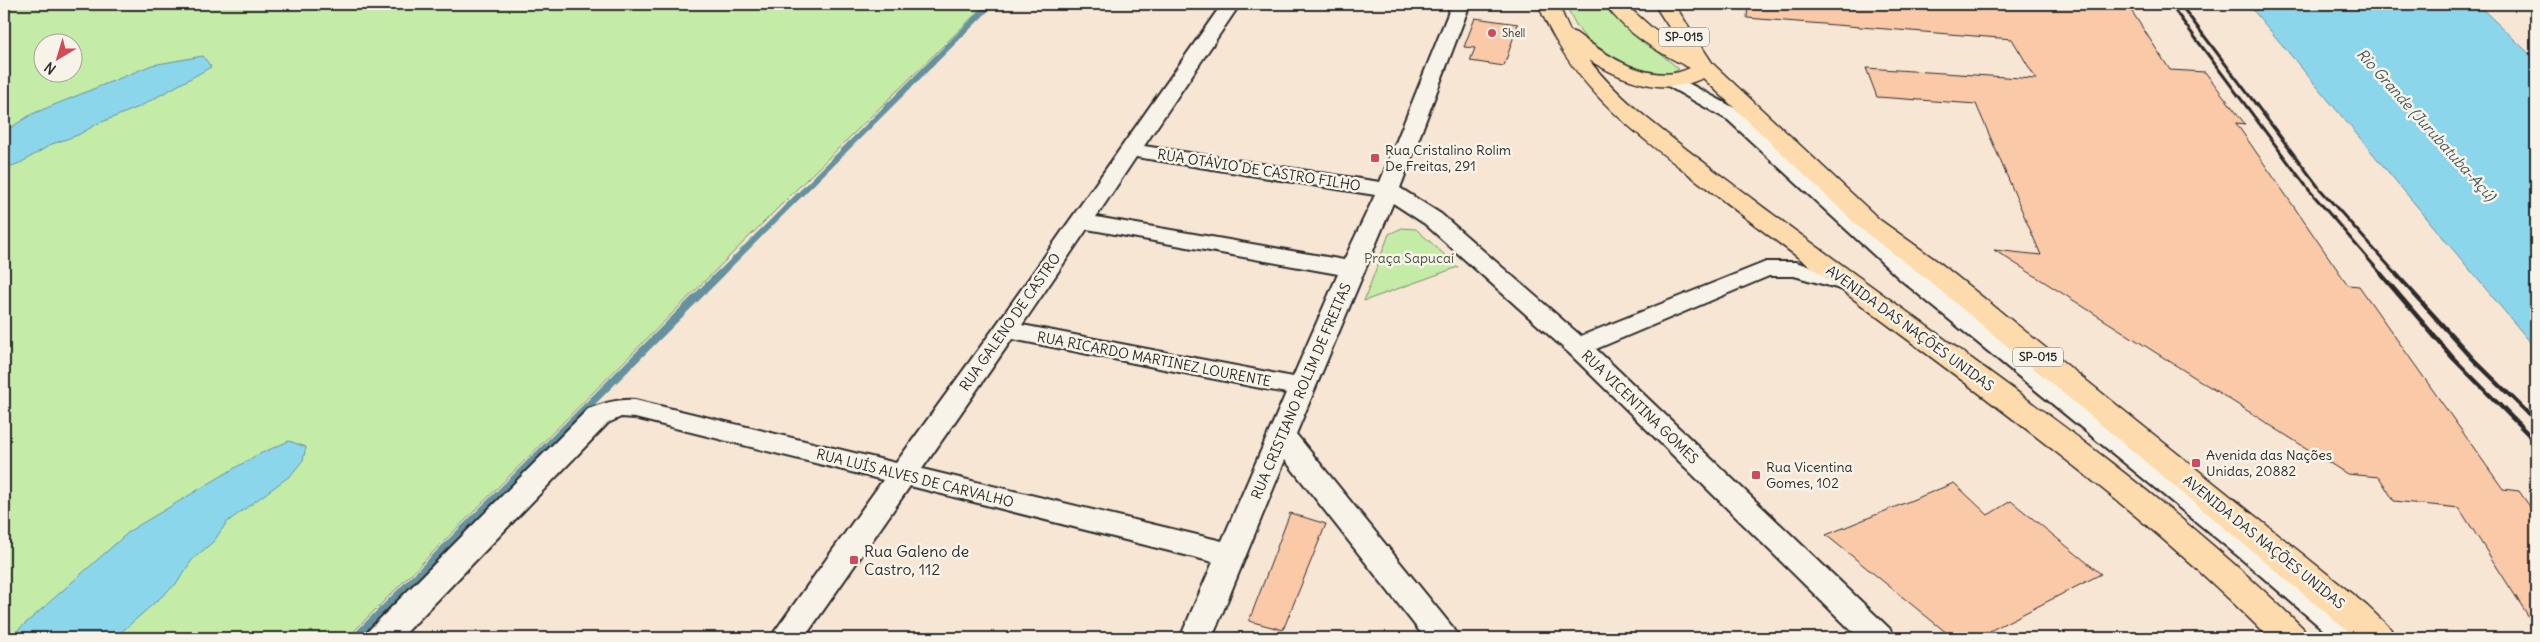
<svg xmlns="http://www.w3.org/2000/svg" width="2540" height="642" viewBox="0 0 2540 642" font-family="Delius,sans-serif">
<style>
.green{fill:#c4eca7;stroke:#788c69;fill-rule:evenodd}
.water{fill:#8cd6ec;stroke:#65929f}
.lines{fill:none;stroke-linecap:round;stroke-linejoin:round}
.stream-far1{stroke:#65929f;stroke-width:6}
.stream{stroke:#65929f;stroke-width:8}
.building{fill:#f9c9a8;stroke:#2b2b2b}
.minor-casing{stroke:#2b2b2b;stroke-width:4}
.highway-casing{stroke:#2b2b2b;stroke-width:3}
.minor{fill:#f7f3e8;fill-rule:evenodd}
.highway{fill:#fedbac;fill-rule:evenodd}
.rail-far1{stroke:#2b2b2b;stroke-width:3}
.rail{stroke:#2b2b2b;stroke-width:4.5}
.poi-dot{fill:#d1495b;stroke:#f7f3e8;stroke-width:2}
.labels{text-anchor:middle;stroke-width:5;stroke-linejoin:round;paint-order:stroke}
.far-poi-label{font-size:11px;fill:#2b2b2b;stroke:#f7f3e8;text-anchor:start}
.shield{fill:#f7f3e8;stroke:#686764;stroke-width:1}
.shield-label{font-size:12px;font-weight:bold;fill:#2b2b2b}
.poi-label{font-size:14px;fill:#2b2b2b;stroke:#f7f3e8;text-anchor:start}
.street-label{font-size:14px;fill:#2b2b2b;stroke:#f7f3e8}
.park-label{font-size:14px;fill:#4a5244;stroke:#f7f3e8}
.water-label{font-size:15px;font-style:italic;fill:#43565b;stroke:#f7f3e8}
.near-poi-label{font-size:16px;fill:#2b2b2b;stroke:#f7f3e8;text-anchor:start}
</style>
<rect width="100%" height="100%" fill="#f8e6d5"/>
<filter id="ink" filterUnits="userSpaceOnUse"><feTurbulence type="fractalNoise" baseFrequency=".02" numOctaves="2"/><feDisplacementMap in="SourceGraphic" scale="10" xChannelSelector="R" yChannelSelector="G"/><feConvolveMatrix kernelMatrix="1 2 1 2 8 2 1 2 1" color-interpolation-filters="sRGB"/></filter>
<g filter="url(#ink)">
<!-- green -->
<path class="green" d="M4 4H986L809 177 347 638H4ZM42 42H72V72H42Z
M1566 4H1600L1679 69C1658 86 1604 56 1588 40 1578 31 1571 16 1566 4Z
M1402 228 1416 229 1458 267 1364 301 1389 234Z"/>
<!-- water -->
<path class="water" d="M2248 4H2477L2536 60V349Z
M203 56 211 67 139 107 97 124 78 135 52 144 22 162 4 169V132L32 114 152 65Z
M289 441 306 447 303 460 291 475 227 522 214 541 192 560 177 583 118 635 112 638H9L131 530 255 456Z"/>
<g class="lines">
<!-- stream-far1 -->
<path class="stream-far1" d="M719 275 991 4"/>
<!-- stream -->
<path class="stream" d="M355 638 720 274"/>
</g>
<!-- building -->
<path class="building" d="M1748 4H2127L2170 70 2205 72 2245 124 2236 123 2348 285 2359 286 2503 489 2519 491 2536 515V628L2459 508 2394 501 2379 477 2347 474 1994 250 2041 255 1976 104 1877 97 1866 68 2036 79 2012 39 1747 18Z
M1475 18 1518 24 1504 66 1470 61 1475 48 1464 47Z
M1954 483 1988 515 2011 501 2101 574 1976 638H1953L1826 535Z
M1290 513 1326 524 1283 630 1249 621Z"/>
<g class="lines">
<!-- minor casing -->
<g class="minor-casing">
<path id="minor" d="M1222 4H1240L1144 146 1380 182 1452 4H1470L1400 188 1441 214 1581 336 1766 262H1795L1860 280 1863 285 1860 290 1851 292 1794 276H1769L1596 349 1890 629 1895 638H1859L1569 353 1425 224 1393 203 1296 434 1454 629 1459 638H1425L1285 460 1212 638H1180L1213 562 910 486 804 638H770L883 480 635 418 621 417 608 423 401 638H365L370 629 588 409C605 403 617 399 635 400L896 463 997 324ZM1136 157 1375 195 1344 260 1096 217ZM1087 229 1338 274 1293 377 1022 325ZM1012 339 1286 393 1222 541 922 469Z
M1673 75 1742 112 1917 270 2260 540 2366 629 2371 638H2333L2238 556 1901 280 1728 120 1666 85 1663 81 1666 77Z"/>
</g>
<!-- highway casing -->
<g class="highway-casing">
<path id="highway" d="M1538 4H1558L1570 31 1576 33C1606 55 1651 87 1690 68 1658 52 1626 34 1605 4H1625L1651 27 1681 46 1654 4H1674L1713 64 1880 220 1940 263 2367 606 2390 628 2395 638H2356L1922 275 1862 230 1703 78C1665 97 1623 81 1589 60 1619 99 1659 128 1698 158 1739 189 1781 221 1823 251 1987 371 2158 486 2303 628L2309 638H2269C2149 516 2008 415 1872 313 1817 271 1762 231 1708 189 1636 133 1574 91 1538 4Z"/>
</g>
<!-- minor -->
<use href="#minor" class="minor"/>
<!-- highway -->
<use href="#highway" class="highway"/>
<!-- rail-far1 -->
<path class="rail-far1" d="M2170 4 2309 190 2382 275
M2180 4 2320 189 2397 275"/>
<!-- rail -->
<path class="rail" d="M2381 274 2453 358 2536 442
M2396 274 2474 360 2536 421"/>
</g>
</g>
<!-- markers -->
<g class="poi-dot">
<circle cx="1492" cy="33" r="5"/>
<rect x="1370" y="153" width="10" height="10" rx="2.5"/>
<rect x="2191" y="458" width="10" height="10" rx="2.5"/>
<rect x="1751" y="470" width="10" height="10" rx="2.5"/>
<rect x="849" y="555" width="10" height="10" rx="2.5"/>
</g>
<g class="labels">
<!-- far-poi labels -->
<g class="far-poi-label">
<text x="1502" y="37">Shell</text>
</g>
<!-- shield labels -->
<g class="shield">
<rect x="1659" y="27.5" width="50" height="19" rx="4"/>
<rect x="2013" y="347.5" width="50" height="19" rx="4"/>
</g>
<g class="shield-label">
<text x="1684" y="41">SP-015</text>
<text x="2038" y="361">SP-015</text>
</g>
<!-- poi labels -->
<g class="poi-label">
<text x="1385" y="155">Rua Cristalino Rolim<tspan x="1385" dy="16">De Freitas, 291</tspan></text>
<text x="2206" y="460">Avenida das Nações<tspan x="2206" dy="16">Unidas, 20882</tspan></text>
<text x="1766" y="472">Rua Vicentina<tspan x="1766" dy="16">Gomes, 102</tspan></text>
</g>
<!-- street labels -->
<g class="street-label">
<text transform="translate(1259 170) rotate(9)" y="5">RUA OTÁVIO DE CASTRO FILHO</text>
<text transform="translate(1010 322) rotate(-55)" y="5">RUA GALENO DE CASTRO</text>
<text transform="translate(1910 328) rotate(36)" y="5">AVENIDA DAS NAÇÕES UNIDAS</text>
<text transform="translate(1154 359) rotate(11)" y="5">RUA RICARDO MARTINEZ LOURENTE</text>
<text transform="translate(1301 391) rotate(-67)" y="5">RUA CRISTIANO ROLIM DE FREITAS</text>
<text transform="translate(1640 407) rotate(44)" y="5">RUA VICENTINA GOMES</text>
<text transform="translate(915 478) rotate(14)" y="5">RUA LUÍS ALVES DE CARVALHO</text>
<text transform="translate(2264 542) rotate(39)" y="5">AVENIDA DAS NAÇÕES UNIDAS</text>
</g>
<!-- park labels -->
<g class="park-label">
<text x="1409" y="263">Praça Sapucaí</text>
</g>
<!-- water labels -->
<g class="water-label">
<text transform="translate(2426 125) rotate(48)" y="5">Rio Grande (Jurubatuba-Açú)</text>
</g>
<!-- near-poi labels -->
<g class="near-poi-label">
<text x="864" y="557">Rua Galeno de<tspan x="864" dy="18">Castro, 112</tspan></text>
</g>
</g>
<!-- margin -->
<rect width="2540" height="642" fill="none" stroke="#f7f3e8" stroke-width="20"/>
<rect x="10" y="10" width="2520" height="622" fill="none" stroke="#2b2b2b" stroke-width="2" filter="url(#ink)"/>
<!-- north arrow -->
<g transform="translate(58 58) rotate(218)"><circle r="24" fill="#f7f3e8" stroke="#a5a39c"/>
<path d="M0-4L9 19L0 12L-9 19Z" fill="#d1495b"/>
<text y="-8" font-size="14" font-weight="bold" text-anchor="middle" fill="#2b2b2b">N</text>
</g>
</svg>
